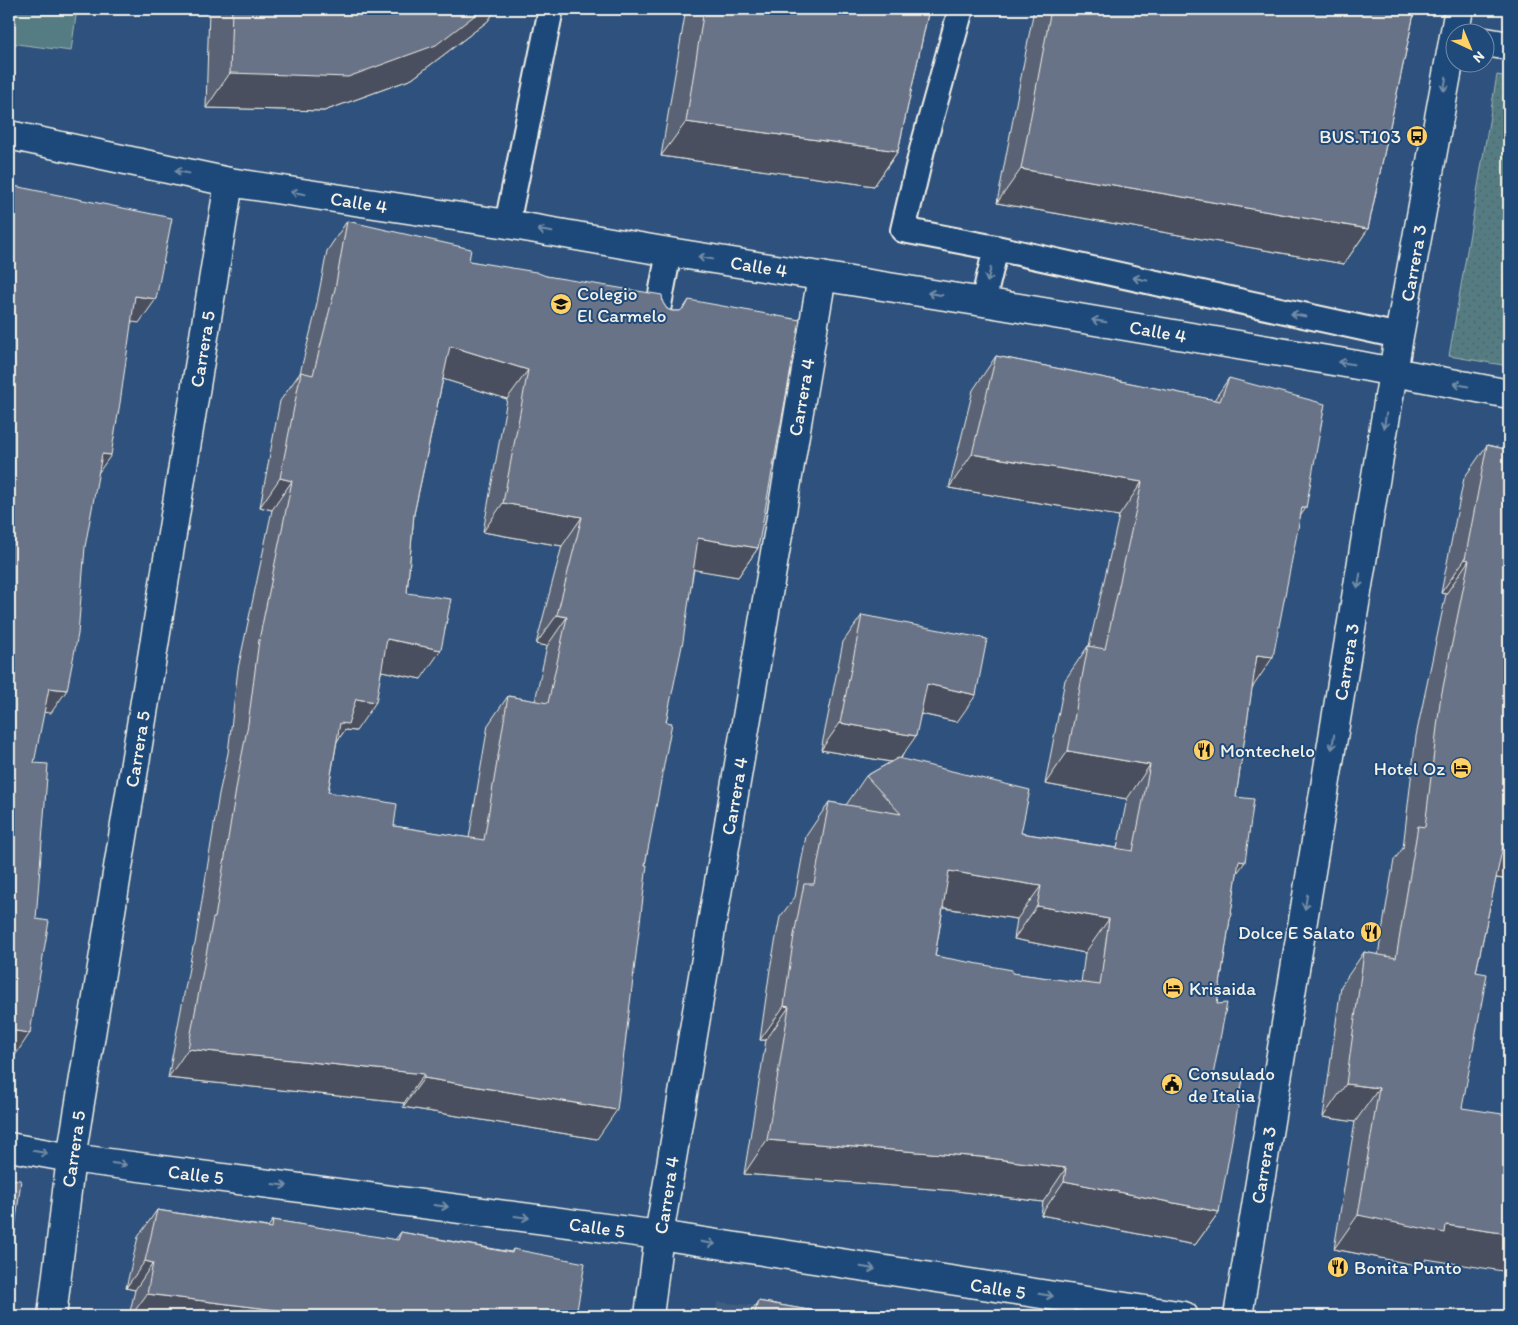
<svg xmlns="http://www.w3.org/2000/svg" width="1518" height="1325" viewBox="0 0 1518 1325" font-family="Itim,sans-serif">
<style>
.built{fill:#405c80}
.grass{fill:#557c82;stroke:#a4b6b5}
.park{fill:url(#park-dots);stroke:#a4b6b5}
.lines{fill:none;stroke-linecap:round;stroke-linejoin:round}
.service-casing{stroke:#f4f1e8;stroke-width:28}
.minor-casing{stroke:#f4f1e8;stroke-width:31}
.tertiary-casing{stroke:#f4f1e8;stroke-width:31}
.secondary-casing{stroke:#f4f1e8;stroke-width:31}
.service{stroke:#1f4a7a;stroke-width:24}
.minor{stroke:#1f4a7a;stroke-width:28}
.tertiary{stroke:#1f4a7a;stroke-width:28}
.secondary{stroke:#1f4a7a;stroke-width:28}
.wall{fill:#5a6375;stroke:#f4f1e8;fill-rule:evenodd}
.shaded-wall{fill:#4a505f;stroke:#f4f1e8}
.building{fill:#697388;stroke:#f4f1e8;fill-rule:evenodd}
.oneway{stroke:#748da6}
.labels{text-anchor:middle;stroke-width:4;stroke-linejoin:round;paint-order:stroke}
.poi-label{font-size:19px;fill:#f4f1e8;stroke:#1f4a7a;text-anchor:start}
.street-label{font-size:19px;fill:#f4f1e8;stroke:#1f4a7a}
</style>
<defs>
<pattern id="park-dots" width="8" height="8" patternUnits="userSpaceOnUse" patternTransform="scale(1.25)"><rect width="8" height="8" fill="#557c82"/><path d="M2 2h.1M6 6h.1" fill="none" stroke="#506567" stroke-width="1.8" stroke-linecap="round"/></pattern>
</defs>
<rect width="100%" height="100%" fill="#2e527d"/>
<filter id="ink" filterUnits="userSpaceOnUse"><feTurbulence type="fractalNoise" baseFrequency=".02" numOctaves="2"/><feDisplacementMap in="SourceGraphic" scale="10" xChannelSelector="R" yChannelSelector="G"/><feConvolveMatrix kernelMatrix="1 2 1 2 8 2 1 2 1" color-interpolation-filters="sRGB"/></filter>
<g filter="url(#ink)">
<!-- built -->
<path class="built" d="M717 1302 866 1316H716Z"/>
<!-- grass -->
<path class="grass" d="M9 9H77L71 51 9 43Z"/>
<!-- park -->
<path class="park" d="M1497 75 1509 77V366L1449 356Z"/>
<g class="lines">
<!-- service casing -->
<g class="service-casing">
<path id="service" d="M961 9 922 150 903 230 996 248 1399 336
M507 224 551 9
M983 302 996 248
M655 326 669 252"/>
</g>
<!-- minor casing -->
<g class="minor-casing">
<path id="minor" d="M1486 42 1509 46
M52 1316 71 1158 229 182
M649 1316 659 1235 822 276"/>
</g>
<!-- tertiary casing -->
<g class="tertiary-casing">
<path id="tertiary" d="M9 135 229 182 507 224 669 252 983 302 1357 365 1509 394
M9 1147 71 1158 659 1235 1184 1316"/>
</g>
<!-- secondary casing -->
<g class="secondary-casing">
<path id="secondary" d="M1238 1316 1399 336 1459 9"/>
</g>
<!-- service -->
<use href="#service" class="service"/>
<!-- minor -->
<use href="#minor" class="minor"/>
<!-- tertiary -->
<use href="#tertiary" class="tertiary"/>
<!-- secondary -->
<use href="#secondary" class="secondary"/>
</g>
<!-- wall -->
<path class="wall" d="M209 9H496L488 21 412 79 324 111 206 108Z
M686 9H929L898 151 874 186 661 156Z
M1034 9H1415L1368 229 1344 264 997 203Z
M347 221 469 261 546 276 663 303 667 309 672 311H680L683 309 689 300 758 548 738 577 694 569 666 722 645 865 597 1139 403 1107 404 1103 168 1078 193 947 195 944 219 794 228 753 238 669 272 510 260 507 280 401 300 373 314 318 327 251ZM443 379 507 399 483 532 562 546 536 644 547 646 535 701 508 696 488 725 469 838 394 826 328 792 337 741 345 730 356 731 382 671 421 679 407 593 414 514Z
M996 356 1214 400 1229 378 1300 517 1252 687 1236 797 1237 873 1217 1004 1213 1075 1219 1212 1195 1245 1041 1215 1043 1202 957 1191 744 1174 766 1040H760L770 969 780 917 795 897 806 836 829 802 846 805 866 776 891 762 821 750 843 642 862 615 957 722 921 714 901 759 1021 833 1117 848 1127 799 1045 784 1065 680 1088 646H1089L1119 516 949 488 973 390ZM943 908 1017 919 1014 939 1085 953 1081 983 1012 973 935 956Z
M1487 445 1509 450V880L1496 878 1476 972 1426 1259 1421 1266 1334 1249 1355 1122 1323 1117 1341 986 1364 952 1378 955 1394 860 1403 848 1416 736 1446 594 1441 593 1464 478Z
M157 1210 268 1227 273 1220 395 1240 401 1232 511 1252 513 1249 576 1316H129L135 1290 126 1288 138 1237Z
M758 1301 836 1315 851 1316H748Z"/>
<!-- shaded-wall -->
<path class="shaded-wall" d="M483 9H496L488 21 412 79 324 111 206 108 230 73Z
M686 122 898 151 874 186 661 156Z
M1021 169 1368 229 1344 264 997 203Z
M135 296 156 299 139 323 119 320Z
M450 346 528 370 507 399 430 375Z
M102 454 111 455 94 479Z
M972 454 1142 482 1119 516 949 488Z
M280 478 292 481 272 510 260 507Z
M503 503 582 517 562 546 483 532Z
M1302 508H1306L1282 542Z
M698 538 758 548 738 577 678 567Z
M1465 559 1469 560 1446 594 1441 593Z
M557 615 567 617 547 646 536 644Z
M387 639 441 650 421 679 367 668Z
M1257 655 1273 657 1250 691Z
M927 684 976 695 957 722 908 711Z
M49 688 67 690 51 713 32 711Z
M356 699 376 702 356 731 345 730 328 754 320 752Z
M840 723 916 736 897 763 821 750Z
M1068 751 1150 765 1127 799 1045 784Z
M1504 841 1509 842V880L1480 875Z
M1239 861 1245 862 1221 896Z
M949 871 1041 886 1017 919 925 905Z
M1037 906 1109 919 1085 953 1014 939Z
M784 1006 789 1007 766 1040H760Z
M9 1030 30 1033 14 1057 9 1056Z
M188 1049 424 1074 404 1103 168 1078Z
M424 1078 617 1110 597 1139 403 1107Z
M1346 1084 1379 1088 1355 1122 1323 1117Z
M767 1140 981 1157 1066 1168 1043 1202 957 1191 744 1174Z
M1064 1181 1219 1212 1195 1245 1041 1215Z
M1358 1215 1446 1225 1509 1234V1272L1426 1259 1421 1266 1334 1249Z
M145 1261 153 1263 135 1290 126 1288Z
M147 1294 309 1314 308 1316H131Z"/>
<!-- building -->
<path class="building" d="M232 9H483L436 45 348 77 230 73Z
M704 9H929L898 151 686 122Z
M1051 9H1415L1368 229 1021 169Z
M9 185 172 218 156 299 135 296 120 403 111 455 102 454 85 547 78 634 67 690 49 688 34 763 48 764 36 919 49 921 30 1033 9 1030Z
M347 221 471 249 469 261 536 272 546 276 662 295 663 303 667 309 672 311H680L686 306 689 300 800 320 758 548 698 538 683 641 666 722 672 723 645 865H647L617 1110 424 1078V1074L188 1049 213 918H215L240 765 248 724 259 640 292 481 280 478 301 372 313 375 335 289ZM450 346 528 370 503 503 582 517 557 615 567 617 548 703 508 696 484 840 394 826 397 804 328 792 340 723 348 724 356 699 376 702 387 639 441 650 451 599 407 593 414 514Z
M996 356 1220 401 1229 378 1325 404 1306 508H1302L1273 657 1257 655 1236 797 1254 799 1245 862 1239 861 1217 1004 1227 1003 1213 1075 1243 1079 1219 1212 1064 1181 1066 1168 981 1157 767 1140 789 1007 784 1006 794 935 804 884H814L829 802 901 814 866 776 898 758 1030 790 1021 833 1133 851 1150 765 1068 751 1088 646 1105 649 1142 482 972 454ZM949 871 1041 886 1037 906 1109 919 1100 985 1012 973V970L935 956Z
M1487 445 1509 450V842L1504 841 1476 972 1487 974 1462 1108 1509 1115V1234L1446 1225 1445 1233 1358 1215 1379 1088 1346 1084 1364 952 1396 958 1418 826 1425 827 1440 702 1469 560 1465 559Z
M862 615 987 639 976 695 927 684 916 736 840 723Z
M9 1179 21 1180 9 1277Z
M157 1210 272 1228 273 1220 398 1240 401 1232 512 1253 513 1249 585 1263 576 1316H309V1314L147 1294 153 1263 145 1261Z
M758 1301 836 1315 851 1316H754Z
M1074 1310 1102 1316H1072Z"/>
<!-- one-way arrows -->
<defs><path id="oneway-shaft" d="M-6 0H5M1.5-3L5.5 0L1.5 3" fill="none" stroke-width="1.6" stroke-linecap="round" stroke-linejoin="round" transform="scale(1.25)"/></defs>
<g class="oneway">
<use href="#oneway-shaft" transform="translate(1445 84) rotate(100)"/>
<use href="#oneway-shaft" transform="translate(182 172) rotate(-168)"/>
<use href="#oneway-shaft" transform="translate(298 193) rotate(-171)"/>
<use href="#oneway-shaft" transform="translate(545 231) rotate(-170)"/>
<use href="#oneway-shaft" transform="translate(705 258) rotate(-171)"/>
<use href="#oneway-shaft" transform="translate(989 275) rotate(103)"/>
<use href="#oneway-shaft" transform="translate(1140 279) rotate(-168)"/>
<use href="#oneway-shaft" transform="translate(935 294) rotate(-171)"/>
<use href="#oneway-shaft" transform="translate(1298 315) rotate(-168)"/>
<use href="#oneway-shaft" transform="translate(1099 321) rotate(-170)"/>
<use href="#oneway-shaft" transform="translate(1346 363) rotate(-170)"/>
<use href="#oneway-shaft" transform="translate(1461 385) rotate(-169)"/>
<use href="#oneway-shaft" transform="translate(1385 421) rotate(99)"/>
<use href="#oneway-shaft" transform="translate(1359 581) rotate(99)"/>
<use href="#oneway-shaft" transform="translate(1333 742) rotate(99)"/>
<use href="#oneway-shaft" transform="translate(1306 902) rotate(99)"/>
<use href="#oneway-shaft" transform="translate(40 1152) rotate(10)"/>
<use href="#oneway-shaft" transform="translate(119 1164) rotate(7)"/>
<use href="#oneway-shaft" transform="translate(280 1185) rotate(7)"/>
<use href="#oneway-shaft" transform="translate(441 1206) rotate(7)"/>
<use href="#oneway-shaft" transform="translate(522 1217) rotate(8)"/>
<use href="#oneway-shaft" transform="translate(708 1243) rotate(9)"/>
<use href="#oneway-shaft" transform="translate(868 1268) rotate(9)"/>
<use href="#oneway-shaft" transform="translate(1046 1295) rotate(9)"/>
</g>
</g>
<!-- icons -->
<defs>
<g id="bus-disc" transform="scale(1.125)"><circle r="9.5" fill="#ffd166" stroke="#1f4a7a"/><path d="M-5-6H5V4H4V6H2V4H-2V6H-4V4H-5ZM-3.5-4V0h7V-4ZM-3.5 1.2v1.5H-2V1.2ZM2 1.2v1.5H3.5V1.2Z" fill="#111"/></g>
<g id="school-disc" transform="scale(1.125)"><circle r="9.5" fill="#ffd166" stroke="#1f4a7a"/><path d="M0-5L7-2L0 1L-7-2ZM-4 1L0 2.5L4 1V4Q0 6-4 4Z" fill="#111"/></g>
<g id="restaurant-disc" transform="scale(1.125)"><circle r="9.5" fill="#ffd166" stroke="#1f4a7a"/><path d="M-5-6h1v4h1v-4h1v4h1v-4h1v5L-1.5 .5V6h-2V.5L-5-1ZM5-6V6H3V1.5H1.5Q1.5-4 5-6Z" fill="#111"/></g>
<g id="hotel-disc" transform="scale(1.125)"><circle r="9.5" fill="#ffd166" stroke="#1f4a7a"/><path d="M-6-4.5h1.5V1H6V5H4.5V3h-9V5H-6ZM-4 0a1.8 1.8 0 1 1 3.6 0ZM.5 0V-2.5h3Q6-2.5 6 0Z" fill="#111"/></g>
<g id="civic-disc" transform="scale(1.125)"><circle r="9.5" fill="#ffd166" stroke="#1f4a7a"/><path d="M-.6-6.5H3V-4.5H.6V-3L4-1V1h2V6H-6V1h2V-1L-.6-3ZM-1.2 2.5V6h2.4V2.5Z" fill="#111"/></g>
</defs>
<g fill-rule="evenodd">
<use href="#bus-disc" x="1417" y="136"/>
<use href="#school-disc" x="561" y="304"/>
<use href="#restaurant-disc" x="1204" y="750"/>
<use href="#hotel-disc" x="1461" y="768"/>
<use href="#restaurant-disc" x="1371" y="932"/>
<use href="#hotel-disc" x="1173" y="988"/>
<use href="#civic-disc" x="1172" y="1084"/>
<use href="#restaurant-disc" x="1338" y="1267"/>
</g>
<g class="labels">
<!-- poi labels -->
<g class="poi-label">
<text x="1401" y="143" text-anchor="end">BUS.T103</text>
<text x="577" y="300">Colegio<tspan x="577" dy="22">El Carmelo</tspan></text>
<text x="1220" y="757">Montechelo</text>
<text x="1445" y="775" text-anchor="end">Hotel Oz</text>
<text x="1355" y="939" text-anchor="end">Dolce E Salato</text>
<text x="1189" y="995">Krisaida</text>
<text x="1188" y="1080">Consulado<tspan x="1188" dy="22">de Italia</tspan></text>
<text x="1354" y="1274">Bonita Punto</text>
</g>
<!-- street labels -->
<g class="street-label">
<text transform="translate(359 202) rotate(9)" y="7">Calle 4</text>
<text transform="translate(1413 263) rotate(-80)" y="7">Carrera 3</text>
<text transform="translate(759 266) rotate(9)" y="7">Calle 4</text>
<text transform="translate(1158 331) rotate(10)" y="7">Calle 4</text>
<text transform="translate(202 349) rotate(-81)" y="7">Carrera 5</text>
<text transform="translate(801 397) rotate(-80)" y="7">Carrera 4</text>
<text transform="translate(1346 662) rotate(-81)" y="7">Carrera 3</text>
<text transform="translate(137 749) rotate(-81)" y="7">Carrera 5</text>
<text transform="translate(734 796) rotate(-80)" y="7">Carrera 4</text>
<text transform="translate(73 1149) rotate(-82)" y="7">Carrera 5</text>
<text transform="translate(1263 1165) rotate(-81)" y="7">Carrera 3</text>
<text transform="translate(196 1174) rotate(7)" y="7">Calle 5</text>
<text transform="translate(666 1195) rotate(-81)" y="7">Carrera 4</text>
<text transform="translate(597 1227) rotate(8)" y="7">Calle 5</text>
<text transform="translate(998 1288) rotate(9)" y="7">Calle 5</text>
</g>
</g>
<!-- margin -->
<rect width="1518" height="1325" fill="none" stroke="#1f4a7a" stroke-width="30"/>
<rect x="15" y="15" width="1488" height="1295" fill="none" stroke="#f4f1e8" stroke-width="2" filter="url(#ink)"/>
<!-- north arrow -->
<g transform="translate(1470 48) rotate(136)"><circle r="24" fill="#1f4a7a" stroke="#748da6"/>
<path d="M0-4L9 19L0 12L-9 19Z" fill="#ffd166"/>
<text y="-8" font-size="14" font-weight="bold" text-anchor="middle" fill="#f4f1e8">N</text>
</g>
</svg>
